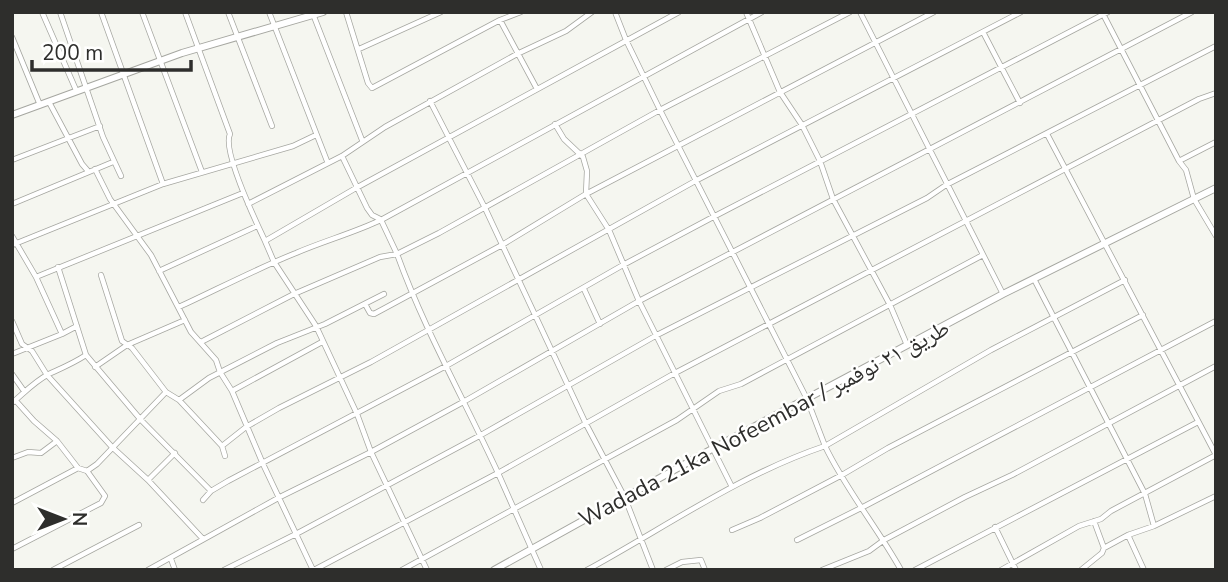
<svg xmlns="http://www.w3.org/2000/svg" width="1228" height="582" viewBox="0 0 1228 582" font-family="'Nunito Sans','Noto Naskh Arabic',sans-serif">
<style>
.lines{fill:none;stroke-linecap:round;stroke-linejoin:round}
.minor-casing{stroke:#a6a7a1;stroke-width:6}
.tertiary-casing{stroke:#a6a7a1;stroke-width:8}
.minor{stroke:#fff;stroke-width:4.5}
.tertiary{stroke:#fff;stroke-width:6}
.labels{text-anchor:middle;stroke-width:5;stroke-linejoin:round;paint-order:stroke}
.street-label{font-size:23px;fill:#2e2e2c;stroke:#fffffe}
</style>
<rect width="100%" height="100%" fill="#f5f6f0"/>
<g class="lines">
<!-- minor casing -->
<g class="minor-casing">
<path id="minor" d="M42 12 76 90
M60 12 103 137 121 176
M101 12 163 184
M142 12 202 172
M185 12 230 134C222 150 256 222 265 241
M228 12 272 126
M269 12 327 161
M346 12 368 83 372 88 500 20 521 12
M746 12 780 92 802 125 820 161 833 199 890 305 907 345
M860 12 1003 294
M1102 12 1179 161 1186 170 1194 199 1216 236
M313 14 362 140
M500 20 537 89
M983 32 1020 103
M12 37 40 105
M359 49 441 12
M430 101 485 208 586 424 625 498 653 570
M49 102 82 164 88 171
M555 124 564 139 583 157 587 171 586 194 609 230 639 301 732 487
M1047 134 1216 455
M342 156 367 208 372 215 380 219
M12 160 100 126
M1179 161 1216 142
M95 169 110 199 151 255 191 332 216 360 220 372 232 391 263 464 313 570
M12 204 113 162
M248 204 342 156 385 127 517 54 566 31 592 12
M12 236 36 277 62 334
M12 245 163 184 293 146 316 135
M58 267 86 355 141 420 211 491
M159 271 257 226
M101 275 122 341 132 348 166 392 179 400 222 446 225 456
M36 277 243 193
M1034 279 1145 494 1154 526
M584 289 600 324
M365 304 370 313 374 314 502 245 586 194 934 12
M179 307C218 289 256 269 296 253 324 241 353 233 381 220
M12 321 22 344 32 351 47 375 112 447 148 480 203 539
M201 342 294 294 380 257 397 254 381 220 762 12
M12 354 62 334 77 326
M95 367 127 345 185 320
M12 374 24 391
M232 391 322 342
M179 400 209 378 277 343 325 324 384 294
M12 403C24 393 35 381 49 374 62 368 74 363 86 355
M222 446 246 427 279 408 371 362 697 180 1021 12
M12 458 28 452 41 453 57 441
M87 471 97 464 166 392
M148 480 175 453
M203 500 211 491 228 481 446 366 623 265 715 216 1108 12
M12 503 78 468
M995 527 1016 570
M732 530 760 518 842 475 888 448 1143 315
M797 540 863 507 1216 321
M1104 548 1128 535
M12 549 101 503 105 496 87 471 78 468 57 441 34 421 16 401
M171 559 175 570
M53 570 139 525
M148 570 280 497 371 452 465 401 639 301 1192 12
M224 570 296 534 481 435 657 335 927 198 946 185 1216 46
M314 570 498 473C464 399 424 329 397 254L439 233 660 110 850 12
M402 570 677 420 719 391 741 384 981 256
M427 570 371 452 357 414 316 326 274 262 265 241 356 188 679 12
M541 570 498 473 675 373 1199 99 1216 93
M587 570C666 527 739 475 825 446L807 399 660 110 626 40 615 12
M666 570 682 562 701 560 705 570
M822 570 869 551 884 540 965 497 1012 475 1216 366
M901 570C877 527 846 490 825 446L991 350 1125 280
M915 570 1198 422
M1001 570 1079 526 1101 519 1111 511 1216 455
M1081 570 1102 553 1104 548 1094 521
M1144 570 1128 535 1154 526 1216 496"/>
</g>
<!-- tertiary casing -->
<g class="tertiary-casing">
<path id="tertiary" d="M12 115 182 53 323 12
M494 570 712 449 1003 294 1216 188"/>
</g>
<!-- minor -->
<use href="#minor" class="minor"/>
<!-- tertiary -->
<use href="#tertiary" class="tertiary"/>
</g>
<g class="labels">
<!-- street labels -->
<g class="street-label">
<text transform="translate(764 423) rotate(-28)" y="8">Wadada 21ka Nofeembar / طريق ٢١ نوفمبر</text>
</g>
</g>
<!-- border -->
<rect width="1228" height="582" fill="none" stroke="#2e2e2c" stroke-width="28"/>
<!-- north arrow -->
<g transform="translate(63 519) rotate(90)" stroke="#fffffe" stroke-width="5" paint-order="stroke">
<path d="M0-5L12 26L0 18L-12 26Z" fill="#2e2e2c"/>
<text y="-10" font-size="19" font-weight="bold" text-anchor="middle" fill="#2e2e2c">N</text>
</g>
<!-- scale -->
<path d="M32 60v10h159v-10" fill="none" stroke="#2e2e2c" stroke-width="3.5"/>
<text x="42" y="60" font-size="21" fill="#2e2e2c" stroke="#fffffe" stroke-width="5" paint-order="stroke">200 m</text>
</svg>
